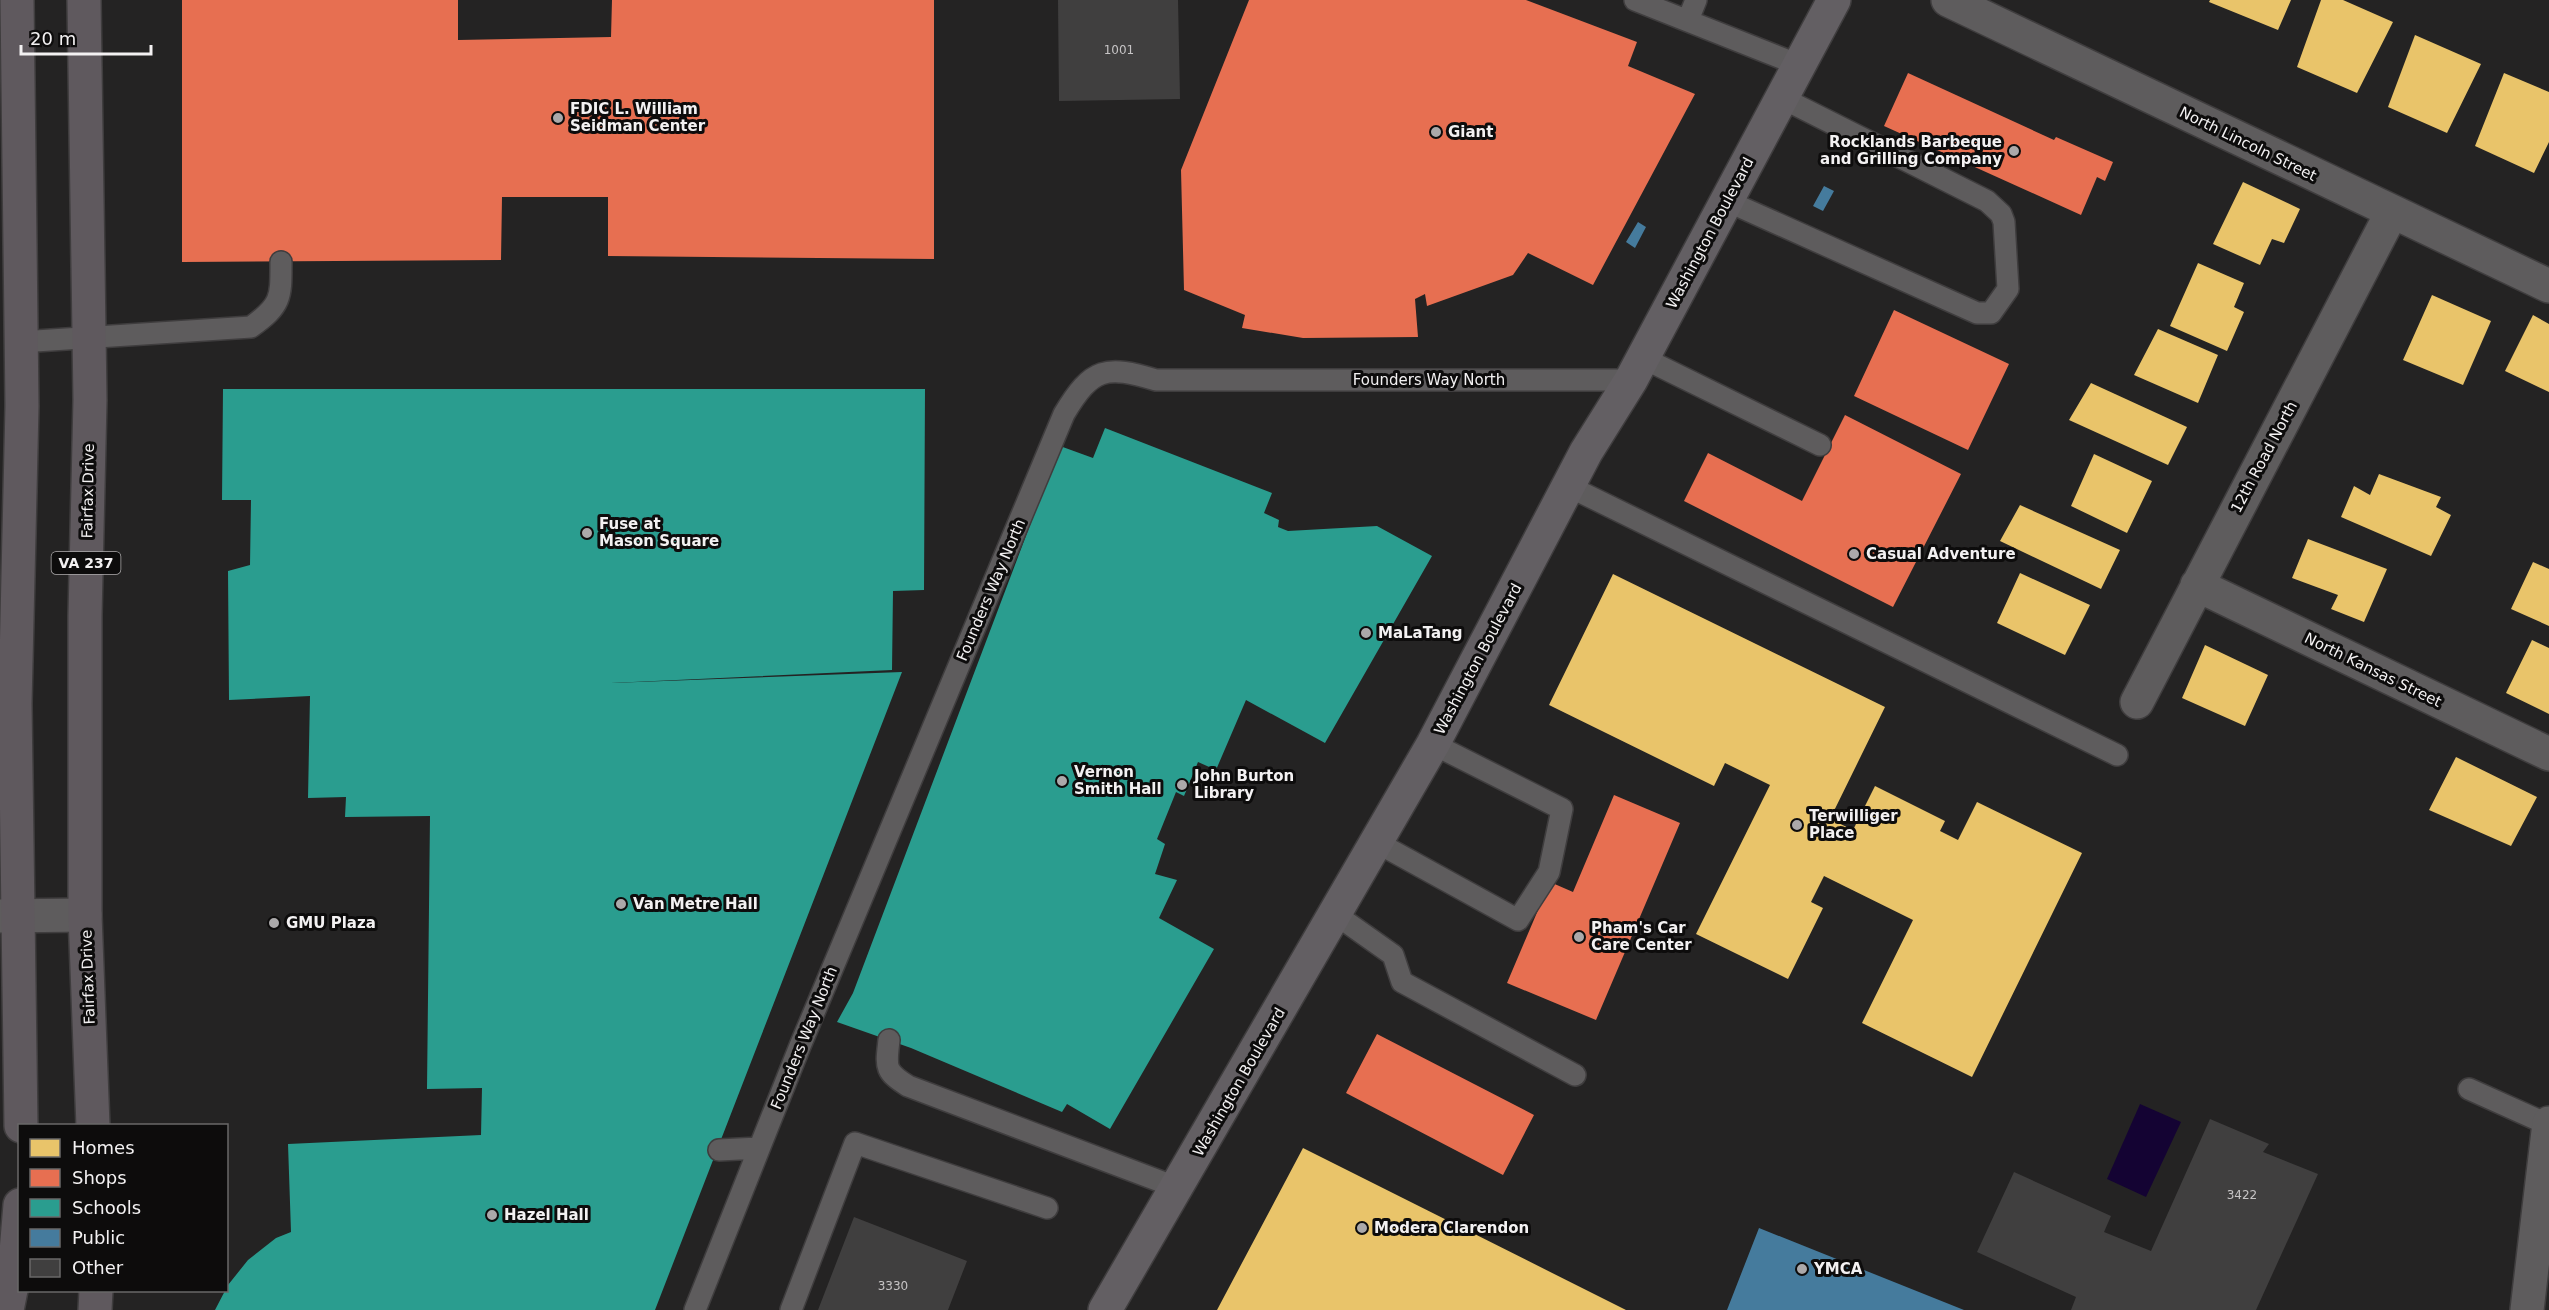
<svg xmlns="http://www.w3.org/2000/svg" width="2549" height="1310" viewBox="0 0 2549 1310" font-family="'DejaVu Sans',sans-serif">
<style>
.water{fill:#140333}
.homes{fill:#e9c46a}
.shops{fill:#e76f51}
.schools{fill:#2a9d8f}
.public{fill:#457b9d}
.building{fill:#403f3f}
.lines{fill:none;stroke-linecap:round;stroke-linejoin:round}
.lane-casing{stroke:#3f3d3e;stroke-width:24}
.street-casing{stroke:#3f3d3e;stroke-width:36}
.secondary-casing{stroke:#3f3d3e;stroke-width:36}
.primary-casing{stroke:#3f3d3e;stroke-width:36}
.lane{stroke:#5e5c5d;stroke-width:21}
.street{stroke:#5e5c5d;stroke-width:33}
.secondary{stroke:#635f63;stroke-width:33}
.primary{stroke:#5f595e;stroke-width:33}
.poi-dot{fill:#aba9aa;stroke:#0d0c0c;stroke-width:2}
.labels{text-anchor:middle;stroke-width:6;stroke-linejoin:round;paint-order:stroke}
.number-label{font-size:12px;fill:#c6c4c5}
.shield{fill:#0d0c0c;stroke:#aeacad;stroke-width:1.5}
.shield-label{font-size:14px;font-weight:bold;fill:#f3f1f2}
.poi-label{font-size:15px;font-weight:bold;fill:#f3f1f2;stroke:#0d0c0c;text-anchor:start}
.street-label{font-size:15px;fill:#f3f1f2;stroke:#0d0c0c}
</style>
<rect width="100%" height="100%" fill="#242323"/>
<!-- water -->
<path class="water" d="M2140 1104 2181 1122 2146 1197 2107 1179Z"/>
<!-- homes -->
<path class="homes" d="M2210 0H2291L2278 30 2209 2Z
M2321 0H2343L2393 22 2357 93 2297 67Z
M2415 35 2481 64 2447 133 2388 107Z
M2504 73 2549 92V142L2534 173 2475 146Z
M2243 182 2300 209 2284 243 2272 239 2260 265 2213 244Z
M2198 263 2244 283 2234 307 2244 312 2227 351 2170 326Z
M2432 295 2491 321 2463 385 2403 360Z
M2533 315 2549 324V392L2505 371Z
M2158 329 2218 355 2198 403 2134 375Z
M2091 383 2187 427 2168 465 2069 420Z
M2094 454 2152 481 2127 533 2071 506Z
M2379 474 2441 497 2436 507 2451 515 2431 556 2341 517 2354 486 2370 495Z
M2020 505 2120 550 2101 589 2000 541Z
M2308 539 2387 569 2364 622 2331 609 2338 595 2292 578Z
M2533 562 2549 569V626L2511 609Z
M2020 573 2090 605 2065 655 1997 623Z
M1613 574 1885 707 1830 819 1853 830 1875 786 1945 821 1940 831 1958 840 1977 802 2082 853 1972 1077 1862 1023 1913 920 1824 876 1811 902 1823 908 1788 979 1696 934 1770 785 1725 763 1714 786 1549 705Z
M2532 640 2549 648V714L2506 693Z
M2205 645 2268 675 2245 726 2182 698Z
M2456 757 2537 797 2511 846 2429 810Z
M1303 1148 1626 1310H1217Z"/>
<!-- shops -->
<path class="shops" d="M182 0H458V40L611 37 612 0H934V259L608 256V197H502L501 260 182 262Z
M1249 0H1526L1637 42 1628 66 1695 94 1593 285 1528 253 1513 275 1427 306 1425 294 1415 299 1418 337 1303 338 1242 328 1245 315 1184 290 1181 170Z
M1908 73 2054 140 2056 137 2113 162 2105 181 2097 177 2081 215 1884 126Z
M1894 310 2009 364 1968 450 1854 396Z
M1845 415 1961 474 1893 607 1684 501 1708 453 1802 501Z
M1614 795 1680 823 1596 1020 1507 983 1550 882 1573 892Z
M1377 1034 1534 1115 1503 1175 1346 1093Z"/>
<!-- schools -->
<path class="schools" d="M223 389H925L924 590 893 591 892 670 611 683 902 672 655 1310H215L228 1285 248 1260 276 1238 291 1232 288 1144 481 1135 482 1088 427 1089 430 816 345 817 346 797 308 798 310 696 229 700 228 571 250 565 251 500H222Z
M1105 428 1272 493 1264 513 1279 520 1278 527 1288 531 1377 526 1432 556 1325 743 1246 700 1216 770 1198 762 1184 796 1176 792 1157 839 1165 844 1155 874 1177 880 1159 918 1214 949 1110 1129 1067 1104 1062 1112 911 1048 837 1022 853 993 1060 446 1093 458Z"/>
<!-- public -->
<path class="public" d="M1824 186 1834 191 1823 211 1813 206Z
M1638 222 1646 227 1635 248 1626 242Z
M1759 1228 1964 1310H1727Z"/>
<!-- building -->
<path class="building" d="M1058 0H1178L1180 99 1059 101Z
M2210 1119 2269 1144 2263 1152 2318 1174 2256 1310H2071L2076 1297 1977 1252 2014 1172 2111 1216 2104 1232 2151 1251Z
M854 1217 967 1261 948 1310H818Z"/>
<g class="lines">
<!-- lane casing -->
<g class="lane-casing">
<path id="lane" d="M1635 0 1799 65
M1688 20 1696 0
M1727 201 1977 313H1991L2008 289 2004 222 2001 214 1987 201 1782 98
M20 342 251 327C282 305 281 297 281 262
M1643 358 1820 445
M1568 486 2117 755
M1376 842 1518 920 1549 872 1562 809 1433 744
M1335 914 1393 955 1402 982 1575 1075
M889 1040C886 1067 884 1071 908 1086L1178 1188
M2469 1089 2549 1125
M719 1150 759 1148
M695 1310 800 1046 1064 414C1092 367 1106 365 1156 380H1631
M791 1310 855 1143 1047 1208"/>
</g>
<!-- street casing -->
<g class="street-casing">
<path id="street" d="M1948 0 2549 286
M2197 585 2549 754
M2137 702 2392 212
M0 916 85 915
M2527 1310 2549 1123"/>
</g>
<!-- secondary casing -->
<g class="secondary-casing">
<path id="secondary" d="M1105 1310 1433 744 1586 452 1631 380 1834 0"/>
</g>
<!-- primary casing -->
<g class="primary-casing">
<path id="primary" d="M17 0 22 406 15 704 21 1126
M84 0 90 400 85 616V915L93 1126
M7 1310 14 1275 20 1205
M95 1310 96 1290"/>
</g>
<!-- lane -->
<use href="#lane" class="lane"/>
<!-- street -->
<use href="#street" class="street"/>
<!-- secondary -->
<use href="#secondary" class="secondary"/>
<!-- primary -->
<use href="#primary" class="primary"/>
</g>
<!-- markers -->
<g class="poi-dot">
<circle cx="558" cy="118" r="6"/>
<circle cx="1436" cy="132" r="6"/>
<circle cx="2014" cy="151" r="6"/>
<circle cx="587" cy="533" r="6"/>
<circle cx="1854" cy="554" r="6"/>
<circle cx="1366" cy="633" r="6"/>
<circle cx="1062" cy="781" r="6"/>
<circle cx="1182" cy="785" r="6"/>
<circle cx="1797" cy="825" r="6"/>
<circle cx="621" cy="904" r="6"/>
<circle cx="274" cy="923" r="6"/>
<circle cx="1579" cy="937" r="6"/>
<circle cx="492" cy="1215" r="6"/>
<circle cx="1362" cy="1228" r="6"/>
<circle cx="1802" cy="1269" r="6"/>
</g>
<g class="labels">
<!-- number labels -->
<g class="number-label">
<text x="1119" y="54">1001</text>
<text x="2242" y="1199">3422</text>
<text x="893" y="1290">3330</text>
</g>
<!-- shield labels -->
<rect class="shield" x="51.5" y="552" width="69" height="22" rx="4.5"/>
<g class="shield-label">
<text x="86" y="568">VA 237</text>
</g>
<!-- poi labels -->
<g class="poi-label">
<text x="570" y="114">FDIC L. William<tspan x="570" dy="17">Seidman Center</tspan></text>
<text x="1448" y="137">Giant</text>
<text x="2002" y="147" text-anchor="end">Rocklands Barbeque<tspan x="2002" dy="17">and Grilling Company</tspan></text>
<text x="599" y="529">Fuse at<tspan x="599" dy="17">Mason Square</tspan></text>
<text x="1866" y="559">Casual Adventure</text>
<text x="1378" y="638">MaLaTang</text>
<text x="1074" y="777">Vernon<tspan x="1074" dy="17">Smith Hall</tspan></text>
<text x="1194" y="781">John Burton<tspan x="1194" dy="17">Library</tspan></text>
<text x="1809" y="821">Terwilliger<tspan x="1809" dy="17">Place</tspan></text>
<text x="633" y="909">Van Metre Hall</text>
<text x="286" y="928">GMU Plaza</text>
<text x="1591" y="933">Pham's Car<tspan x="1591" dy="17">Care Center</tspan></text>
<text x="504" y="1220">Hazel Hall</text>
<text x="1374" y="1233">Modera Clarendon</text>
<text x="1814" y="1274">YMCA</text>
</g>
<!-- street labels -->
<g class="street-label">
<text transform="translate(2248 144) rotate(26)" y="5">North Lincoln Street</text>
<text transform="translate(1710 233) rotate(-62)" y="5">Washington Boulevard</text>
<text x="1429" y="385">Founders Way North</text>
<text transform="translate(2264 457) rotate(-62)" y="5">12th Road North</text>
<text transform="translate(88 491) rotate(-89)" y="5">Fairfax Drive</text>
<text transform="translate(991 590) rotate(-67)" y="5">Founders Way North</text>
<text transform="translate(1478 659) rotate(-62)" y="5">Washington Boulevard</text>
<text transform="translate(2373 670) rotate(26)" y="5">North Kansas Street</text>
<text transform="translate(88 977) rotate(-92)" y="5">Fairfax Drive</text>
<text transform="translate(804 1038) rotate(-68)" y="5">Founders Way North</text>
<text transform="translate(1239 1082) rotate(-60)" y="5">Washington Boulevard</text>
</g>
</g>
<!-- legend -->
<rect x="18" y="1124" width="210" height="168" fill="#0d0c0c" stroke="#696868" stroke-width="1.5"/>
<rect x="30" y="1139" width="30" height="18" fill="#e9c46a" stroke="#696868" stroke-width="1.5"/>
<text x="72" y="1154" font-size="18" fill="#f3f1f2">Homes</text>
<rect x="30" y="1169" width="30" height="18" fill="#e76f51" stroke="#696868" stroke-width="1.5"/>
<text x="72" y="1184" font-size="18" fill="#f3f1f2">Shops</text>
<rect x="30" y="1199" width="30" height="18" fill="#2a9d8f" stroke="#696868" stroke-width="1.5"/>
<text x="72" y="1214" font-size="18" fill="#f3f1f2">Schools</text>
<rect x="30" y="1229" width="30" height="18" fill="#457b9d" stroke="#696868" stroke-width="1.5"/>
<text x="72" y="1244" font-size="18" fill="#f3f1f2">Public</text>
<rect x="30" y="1259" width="30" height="18" fill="#403f3f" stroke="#696868" stroke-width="1.5"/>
<text x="72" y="1274" font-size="18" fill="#f3f1f2">Other</text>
<!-- scale -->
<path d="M21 45v9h130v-9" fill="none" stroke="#f3f1f2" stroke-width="3"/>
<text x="30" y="45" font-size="18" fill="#f3f1f2" stroke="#0d0c0c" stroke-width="4.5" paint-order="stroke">20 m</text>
</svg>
